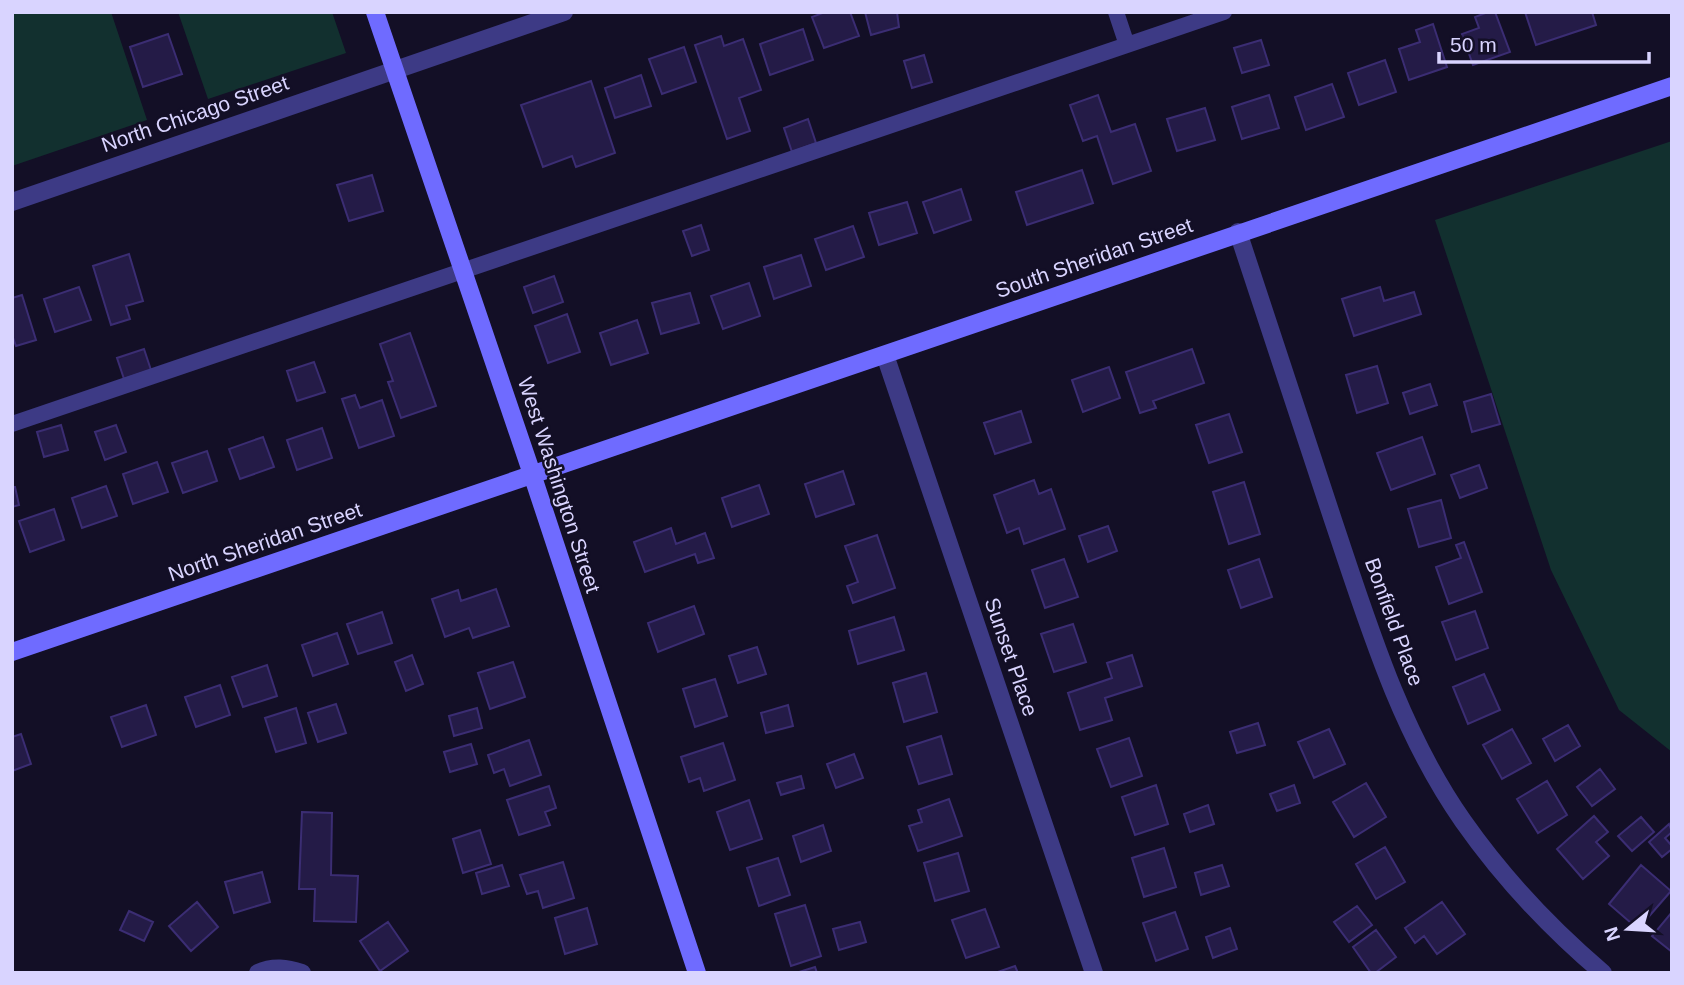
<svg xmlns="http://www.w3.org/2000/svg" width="1684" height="985" viewBox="0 0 1684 985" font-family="Arial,sans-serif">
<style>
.green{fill:#12302f}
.building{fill:#241b47;stroke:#3b2d73;stroke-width:2}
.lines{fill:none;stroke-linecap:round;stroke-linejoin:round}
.lane{stroke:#3d3a85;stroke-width:16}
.street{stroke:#3d3a85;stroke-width:18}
.secondary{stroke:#6f6bff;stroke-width:18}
.labels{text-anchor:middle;stroke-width:5;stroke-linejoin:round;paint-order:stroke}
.street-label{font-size:21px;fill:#d9d4ff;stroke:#130f26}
</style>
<rect width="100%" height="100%" fill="#130f26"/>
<!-- green -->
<path class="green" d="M12 12H111L147 120 12 166Z
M178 12H332L346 53 208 99Z
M1672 141V752L1619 710 1551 570 1435 220Z"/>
<!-- building -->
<path class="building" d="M825 12H850L859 36 824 48 812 17Z
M865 12H897L899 27 871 35Z
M1488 12H1495L1510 52 1473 65 1462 34 1479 28 1475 17Z
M1525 12H1592L1596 25 1536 45Z
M1433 24 1447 67 1409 80 1399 49 1420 42 1416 30Z
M803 29 813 60 770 75 760 44Z
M168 34 182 74 143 87 130 47Z
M721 36 724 46 743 39 761 90 739 98 750 131 727 139 695 45Z
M1261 40 1269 65 1242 73 1234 48Z
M684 47 696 82 662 94 649 59Z
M924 55 932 82 912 88 904 61Z
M1385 60 1396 92 1359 105 1348 73Z
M641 75 651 106 615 118 605 88Z
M591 81 615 153 576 167 572 156 543 167 521 105Z
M1332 84 1344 117 1306 130 1295 97Z
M1098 95 1111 132 1135 124 1151 171 1113 184 1097 136 1083 141 1070 105Z
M1269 95 1279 128 1242 139 1232 107Z
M1205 108 1215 140 1177 151 1167 119Z
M808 119 816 143 792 152 784 128Z
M1082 170 1093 203 1027 225 1016 192Z
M372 175 383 211 349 221 337 185Z
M961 189 971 220 934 233 923 202Z
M907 202 917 233 879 245 869 213Z
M701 225 709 250 692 256 683 231Z
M853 226 864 257 826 270 815 239Z
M129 254 143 301 126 306 130 319 111 325 93 266Z
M801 255 811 286 774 299 764 267Z
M554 276 563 302 533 313 524 287Z
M749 283 760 316 723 329 711 296Z
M79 287 91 320 55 332 44 299Z
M1380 287 1384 301 1414 292 1421 314 1354 336 1342 299Z
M690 293 699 323 661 334 652 303Z
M22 295 36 340 16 346 12 335V298Z
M567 314 580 352 548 363 535 326Z
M637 320 648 353 611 365 600 333Z
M410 333 436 406 401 418 388 382 393 381 380 344Z
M144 349 151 370 124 379 117 358Z
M1192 349 1204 383 1153 401 1156 408 1140 413 1126 372Z
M314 362 325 392 297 401 287 371Z
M1377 366 1388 403 1357 413 1346 375Z
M1109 367 1120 398 1083 412 1072 380Z
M1430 384 1437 405 1410 414 1403 393Z
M1491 394 1500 424 1472 432 1464 402Z
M355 395 360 408 382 400 394 436 359 448 342 399Z
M1021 411 1031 442 995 454 984 423Z
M1229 414 1242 452 1209 463 1196 425Z
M61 425 68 450 44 457 37 432Z
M116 425 126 452 105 460 95 432Z
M322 428 332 458 297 470 287 440Z
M263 437 274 467 240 479 229 449Z
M1422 437 1435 474 1391 490 1377 453Z
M207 451 217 481 183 493 172 463Z
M157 462 168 492 133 504 123 474Z
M1479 465 1487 488 1460 498 1451 475Z
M843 471 854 504 816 517 805 484Z
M1034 480 1039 494 1051 489 1065 529 1024 544 1019 528 1007 533 994 495Z
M1244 482 1260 534 1229 544 1213 492Z
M759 485 769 514 732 527 722 498Z
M106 486 117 516 82 528 72 498Z
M12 487H15L19 505 12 507Z
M1441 500 1451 538 1419 547 1408 509Z
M54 509 64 540 30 552 19 521Z
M1108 526 1117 551 1088 562 1079 536Z
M671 528 676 544 705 533 714 558 698 563 695 554 645 572 634 542Z
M877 535 895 588 853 603 847 586 858 582 845 546Z
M1464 542 1482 592 1449 604 1436 567 1461 558 1456 545Z
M1064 559 1078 597 1045 608 1032 570Z
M1259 559 1272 597 1241 608 1228 570Z
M496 589 509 626 473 638 469 628 445 637 432 599 458 590 461 601Z
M694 606 704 634 658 652 648 623Z
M1475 611 1488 648 1456 660 1442 622Z
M382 612 392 643 358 654 347 624Z
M894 617 904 650 858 664 849 631Z
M1073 624 1086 662 1054 672 1041 634Z
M337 633 348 664 313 676 302 645Z
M757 647 766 674 738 683 729 656Z
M412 655 423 684 406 691 395 662Z
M1132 655 1142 686 1105 698 1112 720 1080 730 1068 693 1112 678 1107 663Z
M513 662 525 697 490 709 478 673Z
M267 665 277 696 243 707 232 677Z
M926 673 937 712 904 722 893 683Z
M1484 674 1500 710 1468 724 1453 687Z
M715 679 727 716 695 727 683 689Z
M220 685 230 715 196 727 185 697Z
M336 704 346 733 318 742 308 713Z
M146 705 156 735 122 747 111 717Z
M788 705 793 726 766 733 761 713Z
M296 708 306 743 276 752 265 718Z
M477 708 482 728 454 736 449 716Z
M1258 723 1265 745 1237 753 1230 732Z
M1568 725 1580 746 1555 761 1543 739Z
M1329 729 1345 764 1314 778 1298 742Z
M1512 729 1531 763 1502 779 1483 745Z
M21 734 31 764 12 771V737Z
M941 736 952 774 919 784 907 747Z
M1129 738 1142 776 1111 787 1097 749Z
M529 740 541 775 510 786 504 769 494 773 488 755Z
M723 743 735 780 704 791 700 778 689 782 681 757Z
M471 744 477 764 450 772 444 752Z
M854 754 863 778 836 788 827 764Z
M1600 769 1615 789 1592 806 1577 787Z
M801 776 804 788 781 795 777 783Z
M1547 781 1567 815 1538 833 1517 799Z
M1366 783 1386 817 1354 837 1333 802Z
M1156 785 1168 824 1135 835 1122 797Z
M1294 785 1300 803 1277 811 1270 794Z
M549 786 556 808 545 812 550 825 519 835 507 800Z
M949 799 962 836 918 851 909 826 922 822 918 810Z
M749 800 762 839 730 850 717 812Z
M1208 805 1214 824 1190 832 1184 814Z
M302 812 332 813 331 875 358 876 356 922 314 921 315 889H299Z
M1594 816 1608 832 1596 842 1609 856 1583 879 1557 849Z
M1641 817 1654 832 1632 851 1618 836Z
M1669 824 1672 832 1665 838 1672 846V849L1662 857 1649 842Z
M823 825 831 851 801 862 793 836Z
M480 830 491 864 463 873 453 839Z
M1385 847 1405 882 1376 899 1356 864Z
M1164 848 1176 887 1144 897 1132 858Z
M958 853 969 891 935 901 924 863Z
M778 858 790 895 759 906 747 868Z
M563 862 574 898 543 908 538 891 527 894 520 875Z
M502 865 509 886 482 894 476 873Z
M1222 865 1229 886 1201 895 1195 873Z
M1641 865 1671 891 1638 929 1609 904Z
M262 872 270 902 234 913 225 882Z
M197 902 218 927 191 951 169 926Z
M1442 902 1465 934 1437 954 1424 936 1415 943 1405 928Z
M805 905 821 956 791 966 775 914Z
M1357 906 1372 925 1349 942 1334 922Z
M587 908 597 944 565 954 555 918Z
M985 909 999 947 966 958 952 920Z
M129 911 153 922 144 941 120 930Z
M1175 912 1188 949 1156 961 1143 923Z
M1672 912V952L1652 936Z
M388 922 408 951 380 971 360 941Z
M860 922 866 942 839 950 833 929Z
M1230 928 1237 949 1213 958 1206 937Z
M1376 930 1396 957 1375 973H1371L1353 947Z
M1015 966 1018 973H995Z
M815 967 817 973H796Z"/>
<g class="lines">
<!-- lane -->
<path class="lane" d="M1116 12 1127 45
M12 424 1224 12"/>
<!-- street -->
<path class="street" d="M12 202 564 12
M1238 232C1270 328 1302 424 1333 520 1368 624 1400 731 1463 821 1503 878 1550 928 1603 973
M885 355 1094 973
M258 973C273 966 287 968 302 973"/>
<!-- secondary -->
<path class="secondary" d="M375 12 532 474 697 973
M12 652 1672 86"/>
</g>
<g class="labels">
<!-- street labels -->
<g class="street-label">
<text transform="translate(195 114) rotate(-19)" y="7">North Chicago Street</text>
<text transform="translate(1094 258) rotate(-19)" y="7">South Sheridan Street</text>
<text transform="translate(559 485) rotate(72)" y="7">West Washington Street</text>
<text transform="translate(265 542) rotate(-19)" y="7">North Sheridan Street</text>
<text transform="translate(1394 622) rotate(70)" y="7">Bonfield Place</text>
<text transform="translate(1011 657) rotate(71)" y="7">Sunset Place</text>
</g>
</g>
<!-- border -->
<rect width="1684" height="985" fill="none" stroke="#d9d4ff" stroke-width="28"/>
<!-- north arrow -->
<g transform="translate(1628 929) rotate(252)" stroke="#130f26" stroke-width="5" paint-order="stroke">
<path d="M0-5L12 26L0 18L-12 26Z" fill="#d9d4ff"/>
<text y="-10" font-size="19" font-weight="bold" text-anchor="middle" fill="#d9d4ff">N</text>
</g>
<!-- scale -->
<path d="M1439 52v10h210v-10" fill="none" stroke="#d9d4ff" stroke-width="3.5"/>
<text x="1450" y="52" font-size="21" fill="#d9d4ff" stroke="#130f26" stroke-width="5" paint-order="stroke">50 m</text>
</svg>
